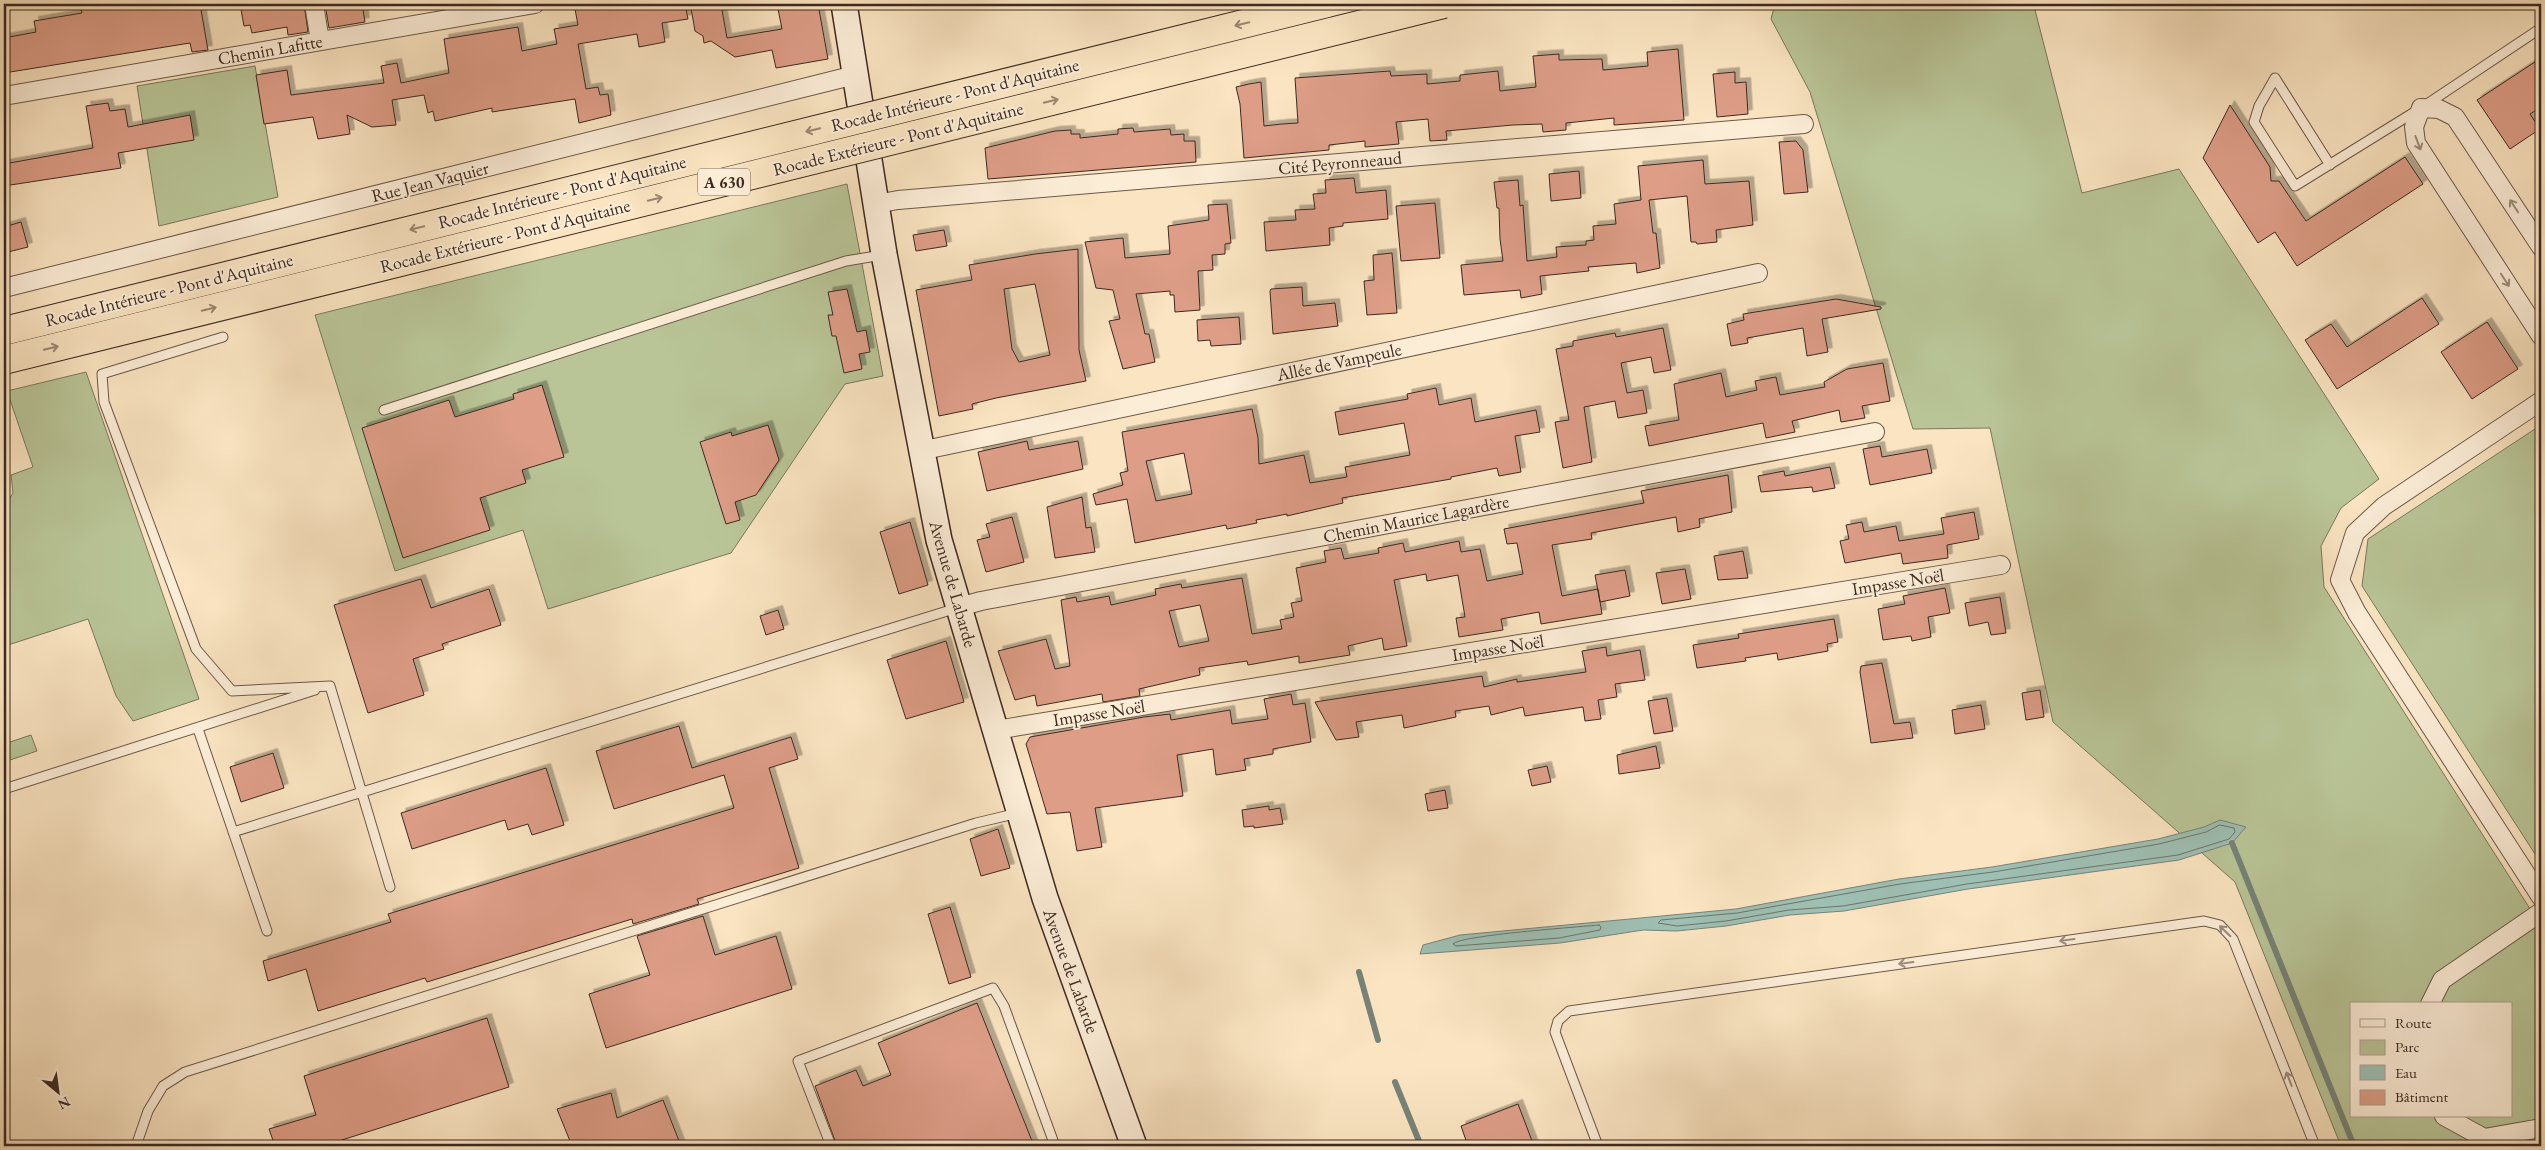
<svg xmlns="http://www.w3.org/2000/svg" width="2545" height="1150" viewBox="0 0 2545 1150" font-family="'EB Garamond',serif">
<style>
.green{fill:#b9c597;stroke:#7a775c;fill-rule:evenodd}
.water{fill:#9ebfb3;stroke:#778378}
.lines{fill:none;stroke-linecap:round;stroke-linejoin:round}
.shore{stroke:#6d746a;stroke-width:1}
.stream{stroke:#778378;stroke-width:6}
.building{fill:#dd9d87;stroke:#3c2920;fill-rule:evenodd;filter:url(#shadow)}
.service-casing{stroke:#6c5848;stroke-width:11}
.minor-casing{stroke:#6c5848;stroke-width:20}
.secondary-casing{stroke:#3c2920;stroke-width:28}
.service{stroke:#fcedd7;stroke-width:9}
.minor{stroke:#fcedd7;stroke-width:18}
.secondary{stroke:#fcedd7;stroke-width:25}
.motorway-bridge-casing{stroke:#3c2920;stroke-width:30;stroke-linecap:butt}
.motorway-bridge{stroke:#fae4c1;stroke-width:28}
.oneway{stroke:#9b8670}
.oneway2{stroke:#9c8b7c}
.labels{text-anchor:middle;stroke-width:4;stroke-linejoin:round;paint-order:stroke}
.shield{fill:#fcedd7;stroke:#766457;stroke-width:1}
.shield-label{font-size:16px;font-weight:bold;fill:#3c2920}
.street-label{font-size:18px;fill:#3c2920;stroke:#fcedd7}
</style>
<defs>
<filter id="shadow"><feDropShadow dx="4.5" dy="-4.5" stdDeviation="0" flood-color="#0004"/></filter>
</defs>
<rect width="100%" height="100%" fill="#fae4c1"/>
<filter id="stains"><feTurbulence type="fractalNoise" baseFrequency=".004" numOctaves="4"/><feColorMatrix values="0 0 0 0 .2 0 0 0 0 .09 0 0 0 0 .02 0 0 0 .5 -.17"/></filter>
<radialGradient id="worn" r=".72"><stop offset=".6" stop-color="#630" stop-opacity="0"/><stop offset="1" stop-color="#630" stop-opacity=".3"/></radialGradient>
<!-- green -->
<path class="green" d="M1775 4H2053L2035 10 2082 193 2179 169 2379 479 2341 508 2321 546 2324 587 2541 926V1146H2341L2235 882 2053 722 1990 428 1913 429 1810 92 1771 19ZM2351 1004H2511V1116H2351Z
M255 66 278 197 159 226 137 86Z
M847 184 883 376 845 384 731 553 548 609 523 530 395 571 315 315Z
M86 372 199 699 133 721 116 696 88 619 5 646 4 650V508L13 493 11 475 33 467 7 391Z
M2541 425V854H2535L2362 586 2368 539Z
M31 735 37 751 4 762V744Z"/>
<!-- water -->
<path class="water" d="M2220 820 2246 827 2232 843 2179 860 1968 889 1844 911 1790 915 1726 926 1677 931 1643 930 1560 943 1420 954 1423 945 1460 935 1736 909 1899 879 1992 867 2158 839 2204 827Z"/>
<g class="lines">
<!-- shore -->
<path class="shore" d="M2220 825 2234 828 2235 832 2229 839 2178 855 1967 884 1843 906 1789 910 1726 921 1677 926 1658 923 1661 920 1737 913 1900 884 1993 872 2159 844 2206 832Z
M1599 925 1601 927 1600 930 1559 938 1456 946 1453 944C1461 935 1579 927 1599 925Z"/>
<!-- stream -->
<path class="stream" d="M2232 843 2354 1146
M1359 972 1378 1040
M1395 1082 1421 1146"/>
</g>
<!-- building -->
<path class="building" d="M102 4H200L208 50 192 52 190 43 4 73V38L36 32 34 21 82 13 81 9Z
M240 4H304L308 32 288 35 287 27 252 33 250 25 244 26Z
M325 4H362L365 22 329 28Z
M607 4H685L688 19 662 23 665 42 639 47 637 34 578 44 586 89 598 87 600 95 608 94 611 115 579 123 575 99 492 112V108L435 121 433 111 428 113 424 95 392 100 396 125 372 127 347 115 350 134 318 139 313 117 264 124 256 75 287 70 291 95 384 83 381 66 397 63 401 83 449 73 444 39 518 27 522 51 557 44 554 29 578 25 575 9Z
M721 4 727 38 782 29 777 4H818L828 59 776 68 772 50 735 57 711 41 704 43 703 36 695 31 691 8Z
M1678 49 1684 120 1614 125V118L1566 123V130L1543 132 1542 124 1513 125 1446 131 1447 140 1430 141 1428 119 1396 122 1399 144 1365 147V141L1329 145V150L1244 158 1240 104 1236 87 1249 84 1261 82 1264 126 1282 124 1298 123 1295 78 1390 71 1391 76 1427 74V84L1460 81V75L1498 71 1500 91 1536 87 1533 56 1559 54V60L1602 59 1603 70 1648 66 1647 52Z
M2541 58V107L2530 114 2540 129 2510 149 2477 100Z
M1735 72V83L1746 82 1748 114 1717 117 1713 74Z
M108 103 110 111 125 109 128 127 190 115 194 140 118 153 121 168 4 186V164L93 148 86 106Z
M2230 105 2270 167 2271 181H2279L2306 221 2405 157 2423 184 2297 266 2275 232 2258 243 2203 158Z
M1133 128 1134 132 1170 129 1171 135 1184 134V141H1195L1196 162 988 179 985 148 1055 131 1071 130V134H1080V138L1118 134V129Z
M1796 141 1803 150 1808 192 1784 194 1779 142Z
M1703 160 1705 184 1749 181 1753 225 1716 230 1717 242 1697 244 1696 242H1691L1687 196 1649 200 1653 233H1656L1660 268 1637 273 1636 263 1588 267 1589 271 1540 276 1542 294 1521 298 1520 290 1464 295 1461 265 1503 261 1500 239 1499 208H1497L1494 182 1518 180 1520 206 1523 205 1527 261 1557 257 1556 247 1586 245V241L1594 240 1593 226 1616 224 1614 204 1641 200 1638 166Z
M1579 171 1581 198 1551 201 1549 174Z
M1354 178 1356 193 1386 190 1388 219 1343 223V226L1329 228 1330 245 1266 251 1264 222 1296 220 1295 210 1315 209 1313 194 1326 193 1325 180Z
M1435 203 1440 258 1401 261 1396 206Z
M1227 204 1231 243 1225 244V254L1212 255 1213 270 1198 271 1200 310 1175 312 1174 295H1170V291L1136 294 1145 334H1149L1155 362 1123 369 1109 321 1120 319 1113 290 1096 288 1085 242 1123 238 1125 258 1170 254 1168 226 1209 220 1208 205Z
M21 222 28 247 4 253V227Z
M944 230 947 246 916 251 913 235Z
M1078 249 1079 350 1086 381 996 398 972 404 973 409 939 416 916 290 972 280 969 265 1035 254ZM1035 284 1050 355 1019 362 1012 349 1004 289Z
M1392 253 1397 313 1367 315 1364 281 1374 280 1373 255Z
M1302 287 1303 306 1335 303 1338 326 1273 334 1270 291 1271 289Z
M847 289 857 332 866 330 870 352 859 354 862 369 844 373 836 336H832L828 315H833L828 292Z
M2422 298 2439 324 2337 389 2305 340 2331 324 2347 347Z
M1836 299 1881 307V309L1822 319 1828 352 1807 356 1803 328 1747 338 1748 343 1731 346 1727 324 1744 320 1743 314Z
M1239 317 1241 344 1211 346 1210 340 1198 341 1197 320Z
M2487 322 2518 369 2472 399 2441 352Z
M1663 328 1671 370 1654 373 1651 357 1621 363 1627 393 1643 390 1647 413 1618 418 1615 401 1584 407 1592 462 1563 468 1555 422 1569 420 1556 349 1573 346V341L1615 333 1616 337Z
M1883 363 1890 401 1862 406 1865 418 1841 422 1839 410 1792 421 1795 432 1766 438 1763 423 1649 446 1645 426 1679 420 1674 384 1721 373 1726 397 1757 390 1755 381 1776 377 1780 395 1825 387 1824 382 1847 369Z
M542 385 564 457 522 470 526 483 480 498 490 530 403 558 362 428 449 400 455 417 514 399 513 394Z
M1436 388 1439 405 1471 398 1475 422 1536 410 1540 432 1515 436 1521 472 1499 476 1497 468 1451 477V479L1342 498 1343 503 1287 516V514L1256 520 1257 523 1227 529 1226 525 1135 543 1127 499 1096 505 1093 494 1123 485 1120 473 1128 471 1122 432 1252 409 1258 438 1259 464 1304 455 1310 483 1347 477 1345 467 1410 455 1404 423 1339 435 1335 412 1408 399 1407 394ZM1184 453 1192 494 1156 501 1146 461Z
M768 425 779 460 756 495 735 502 740 520 726 524 700 442 731 432 732 436Z
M1027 441 1029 450 1078 441 1083 469 987 491 978 452Z
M1880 446 1882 457 1927 449 1932 473 1870 485 1863 449Z
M1830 467 1835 488 1813 492 1812 487 1761 492 1758 476 1784 471 1785 476Z
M1728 475 1732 512 1699 519 1700 527 1678 532 1676 517 1591 533 1592 539 1552 545 1562 596 1598 589 1602 614 1541 624 1539 612 1501 619 1503 630 1459 637 1456 618 1465 617 1458 575 1427 581 1426 574 1394 580 1407 646 1384 650 1382 638 1348 646 1350 655 1299 663V656L1248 665 1247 661 1199 668 1200 675 1139 689 1140 696 1103 702 1102 694 1037 706 1035 695 1015 700 998 651 1046 639 1055 669 1070 666 1061 600 1076 597 1077 602 1109 596 1111 605 1156 595 1155 589 1181 584 1182 588 1242 578 1252 634 1282 629 1280 620 1294 617 1291 603 1302 601 1296 568 1326 562 1324 551 1341 548 1344 559 1379 553 1378 548 1403 543 1405 552 1459 541 1461 552 1480 549 1487 581 1523 574 1517 543 1507 544 1504 529 1644 503 1641 491ZM1200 605 1209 641 1179 647 1169 611Z
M1082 497 1086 528 1091 527 1095 552 1055 558 1047 507Z
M1974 512 1979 539 1947 545 1948 558 1903 564 1901 553 1845 563 1840 541 1849 539 1846 525 1862 522 1864 532 1896 526 1899 541 1944 534 1941 518Z
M1012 517 1024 562 986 572 977 540 990 537 986 524Z
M910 522 928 585 899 594 880 532Z
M1743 551 1748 578 1718 580 1714 556Z
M1685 569 1691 599 1662 604 1656 573Z
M1625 570 1630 596 1600 602 1595 575Z
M421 579 431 608 489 589 501 625 442 644 444 649 413 659 424 695 368 713 334 605Z
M1945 588 1950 613 1928 617 1931 637 1912 641 1911 636 1883 640 1878 609 1905 604 1903 596Z
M2000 597 2006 633 1991 635 1988 622 1969 626 1965 603Z
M778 610 784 629 766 635 760 616Z
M1834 619 1838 642 1827 644 1828 651 1778 660 1777 653 1745 658 1746 661 1697 668 1693 645 1739 638 1738 634Z
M946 641 964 702 906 719 887 660Z
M1606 647 1607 656 1640 650 1645 680 1615 684 1617 697 1598 700 1601 719 1585 721 1583 707 1525 716 1523 707 1491 715 1489 706 1455 711 1456 717 1404 728 1402 715 1356 722 1359 737 1336 740 1315 702 1482 676 1484 687 1517 679V682L1586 672 1582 651Z
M1882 663 1894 724 1910 722 1913 738 1871 743 1860 672 1861 666Z
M2040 690 2044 717 2026 720 2022 693Z
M1291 694 1293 705 1305 703 1311 742 1273 749V754L1244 759 1246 770 1216 775 1213 749 1177 755 1183 796 1095 808 1102 847 1077 851 1070 812 1047 814 1026 744 1030 737 1144 717 1170 714 1171 720 1230 710 1232 724 1268 719 1264 699Z
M1667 698 1673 731 1654 734 1648 701Z
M1981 705 1985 729 1955 734 1952 710Z
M679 726 692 768 791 737 798 759 769 768 799 868 697 899 699 904 633 924 632 919 427 982 425 978 318 1011 306 969 268 981 263 961 391 922 388 914 734 808 724 775 614 809 596 751Z
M1656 746 1660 768 1619 774 1617 755Z
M273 753 284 788 241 802 230 767Z
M1547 766 1551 782 1532 786 1528 770Z
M546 768 564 825 532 835 528 824 508 830 505 820 412 849 401 813Z
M1445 790 1448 808 1428 811 1425 794Z
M1269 806V810L1280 808 1283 824 1254 828V826L1244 827 1242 810Z
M998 829 1010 868 981 876 970 839Z
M950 907 971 977 949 984 928 914Z
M703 916 715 955 776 936 792 989 606 1048 589 994 650 975 637 936Z
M977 1003 1034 1146H837L815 1086 856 1070 863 1086 891 1075 878 1043Z
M487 1018 509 1087 323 1146H275L269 1129 316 1115 304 1076Z
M611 1093 617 1118 663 1100 681 1146H572L557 1109Z
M1518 1104 1534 1146H1468L1461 1126Z"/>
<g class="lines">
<!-- service casing -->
<g class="service-casing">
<path id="service" d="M2330 165 2275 78 2259 106 2254 122 2295 186 2421 108 2541 28
M223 337 102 374 104 402 196 649 232 691 330 686 390 887
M384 410 846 261 882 255
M198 729 267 931
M4 789 315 690
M233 832 957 608
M136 1146 148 1111 163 1086 185 1072 976 823 1018 813
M831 1146 798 1061 993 988 1004 1006 1055 1146
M1598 1146 1555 1032 1558 1021 1569 1011 2204 921 2220 925 2233 939 2315 1146"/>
</g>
<!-- minor casing -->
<g class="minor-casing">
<path id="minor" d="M314 4 320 41
M4 96 535 4
M876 204 898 200 1804 124
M2541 247 2455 117 2439 109 2421 108 2414 127 2416 143 2541 336
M4 288 855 75
M2541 401 2384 506 2355 533 2340 580 2357 613 2541 897
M920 451 1758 273
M959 607 981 601 1875 432
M996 730 2001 565
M2430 1004 2442 980 2541 912
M2444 1116 2484 1138 2541 1128"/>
</g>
<!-- secondary casing -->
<g class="secondary-casing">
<path id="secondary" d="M844 4 884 254 939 540 1045 898 1134 1146"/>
</g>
<!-- service -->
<use href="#service" class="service"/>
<!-- minor -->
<use href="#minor" class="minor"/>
<!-- secondary -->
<use href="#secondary" class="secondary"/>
<!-- motorway-bridge casing -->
<g class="motorway-bridge-casing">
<path id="motorway-bridge" d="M4 331 1324 4
M4 360 1444 4"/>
</g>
<!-- motorway-bridge -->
<use href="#motorway-bridge" class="motorway-bridge"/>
</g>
<!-- one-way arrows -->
<defs><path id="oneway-shaft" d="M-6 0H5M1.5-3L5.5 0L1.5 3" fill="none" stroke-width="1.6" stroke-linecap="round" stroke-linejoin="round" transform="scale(1.25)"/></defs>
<g class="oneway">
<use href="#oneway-shaft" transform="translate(1242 24) rotate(166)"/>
<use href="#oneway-shaft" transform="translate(1051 101) rotate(-14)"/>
<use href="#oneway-shaft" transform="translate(813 130) rotate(166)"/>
<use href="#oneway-shaft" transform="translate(655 199) rotate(-14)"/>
<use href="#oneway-shaft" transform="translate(417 228) rotate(166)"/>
<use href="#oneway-shaft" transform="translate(209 309) rotate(-14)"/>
<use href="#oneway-shaft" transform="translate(51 348) rotate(-14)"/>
</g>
<g class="oneway2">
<use href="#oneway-shaft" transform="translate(2418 143) rotate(69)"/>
<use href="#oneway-shaft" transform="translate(2514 206) rotate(-123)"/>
<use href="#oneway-shaft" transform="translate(2505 280) rotate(57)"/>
<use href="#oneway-shaft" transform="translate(2225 931) rotate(-136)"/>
<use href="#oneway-shaft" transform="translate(2067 940) rotate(172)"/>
<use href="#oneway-shaft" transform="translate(1906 963) rotate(172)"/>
<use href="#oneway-shaft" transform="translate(2289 1079) rotate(-111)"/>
</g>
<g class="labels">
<!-- shield labels -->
<rect class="shield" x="698" y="168.5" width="52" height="27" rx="4"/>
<g class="shield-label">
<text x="724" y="188">A 630</text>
</g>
<!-- street labels -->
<g class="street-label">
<text transform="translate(270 50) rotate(-10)" y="6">Chemin Lafitte</text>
<text transform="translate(955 95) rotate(-14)" y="6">Rocade Intérieure - Pont d'Aquitaine</text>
<text transform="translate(898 139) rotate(-14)" y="6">Rocade Extérieure - Pont d'Aquitaine</text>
<text transform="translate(1340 163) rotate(-5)" y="6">Cité Peyronneaud</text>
<text transform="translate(430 182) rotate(-14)" y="6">Rue Jean Vaquier</text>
<text transform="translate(562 192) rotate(-14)" y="6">Rocade Intérieure - Pont d'Aquitaine</text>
<text transform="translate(505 236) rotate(-14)" y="6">Rocade Extérieure - Pont d'Aquitaine</text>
<text transform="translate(169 290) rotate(-14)" y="6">Rocade Intérieure - Pont d'Aquitaine</text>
<text transform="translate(1339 362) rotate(-12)" y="6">Allée de Vampeule</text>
<text transform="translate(1416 519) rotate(-11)" y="6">Chemin Maurice Lagardère</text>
<text transform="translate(1898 582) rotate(-9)" y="6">Impasse Noël</text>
<text transform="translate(953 584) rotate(74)" y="6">Avenue de Labarde</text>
<text transform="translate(1498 648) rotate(-9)" y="6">Impasse Noël</text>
<text transform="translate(1099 713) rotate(-9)" y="6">Impasse Noël</text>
<text transform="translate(1071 971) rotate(70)" y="6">Avenue de Labarde</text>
</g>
</g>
<!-- margin -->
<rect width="2545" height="1150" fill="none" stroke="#fae4c1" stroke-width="20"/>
<rect x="5" y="5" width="2535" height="1140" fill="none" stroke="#3c2920" stroke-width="2.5"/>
<rect x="10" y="10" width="2525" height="1130" fill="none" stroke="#3c2920"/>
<!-- legend -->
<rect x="2350" y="1002" width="162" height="115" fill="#fcedd7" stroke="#af9f8e"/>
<rect x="2360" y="1019" width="25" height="8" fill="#fcedd7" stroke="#af9f8e"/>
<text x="2395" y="1028" font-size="15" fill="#3c2920">Route</text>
<rect x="2360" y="1040" width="25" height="15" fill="#b9c597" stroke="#af9f8e"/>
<text x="2395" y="1052" font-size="15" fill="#3c2920">Parc</text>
<rect x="2360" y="1065" width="25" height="15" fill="#9ebfb3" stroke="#af9f8e"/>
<text x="2395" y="1078" font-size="15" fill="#3c2920">Eau</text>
<rect x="2360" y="1090" width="25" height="15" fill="#dd9d87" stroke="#af9f8e"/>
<text x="2395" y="1102" font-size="15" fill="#3c2920">Bâtiment</text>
<!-- north arrow -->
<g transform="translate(58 1092) rotate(151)" stroke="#fcedd7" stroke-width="4" paint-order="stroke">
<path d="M0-4L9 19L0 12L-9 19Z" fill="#3c2920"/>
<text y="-8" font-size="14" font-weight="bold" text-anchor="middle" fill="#3c2920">N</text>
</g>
<rect width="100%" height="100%" filter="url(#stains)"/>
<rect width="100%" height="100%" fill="url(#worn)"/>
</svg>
